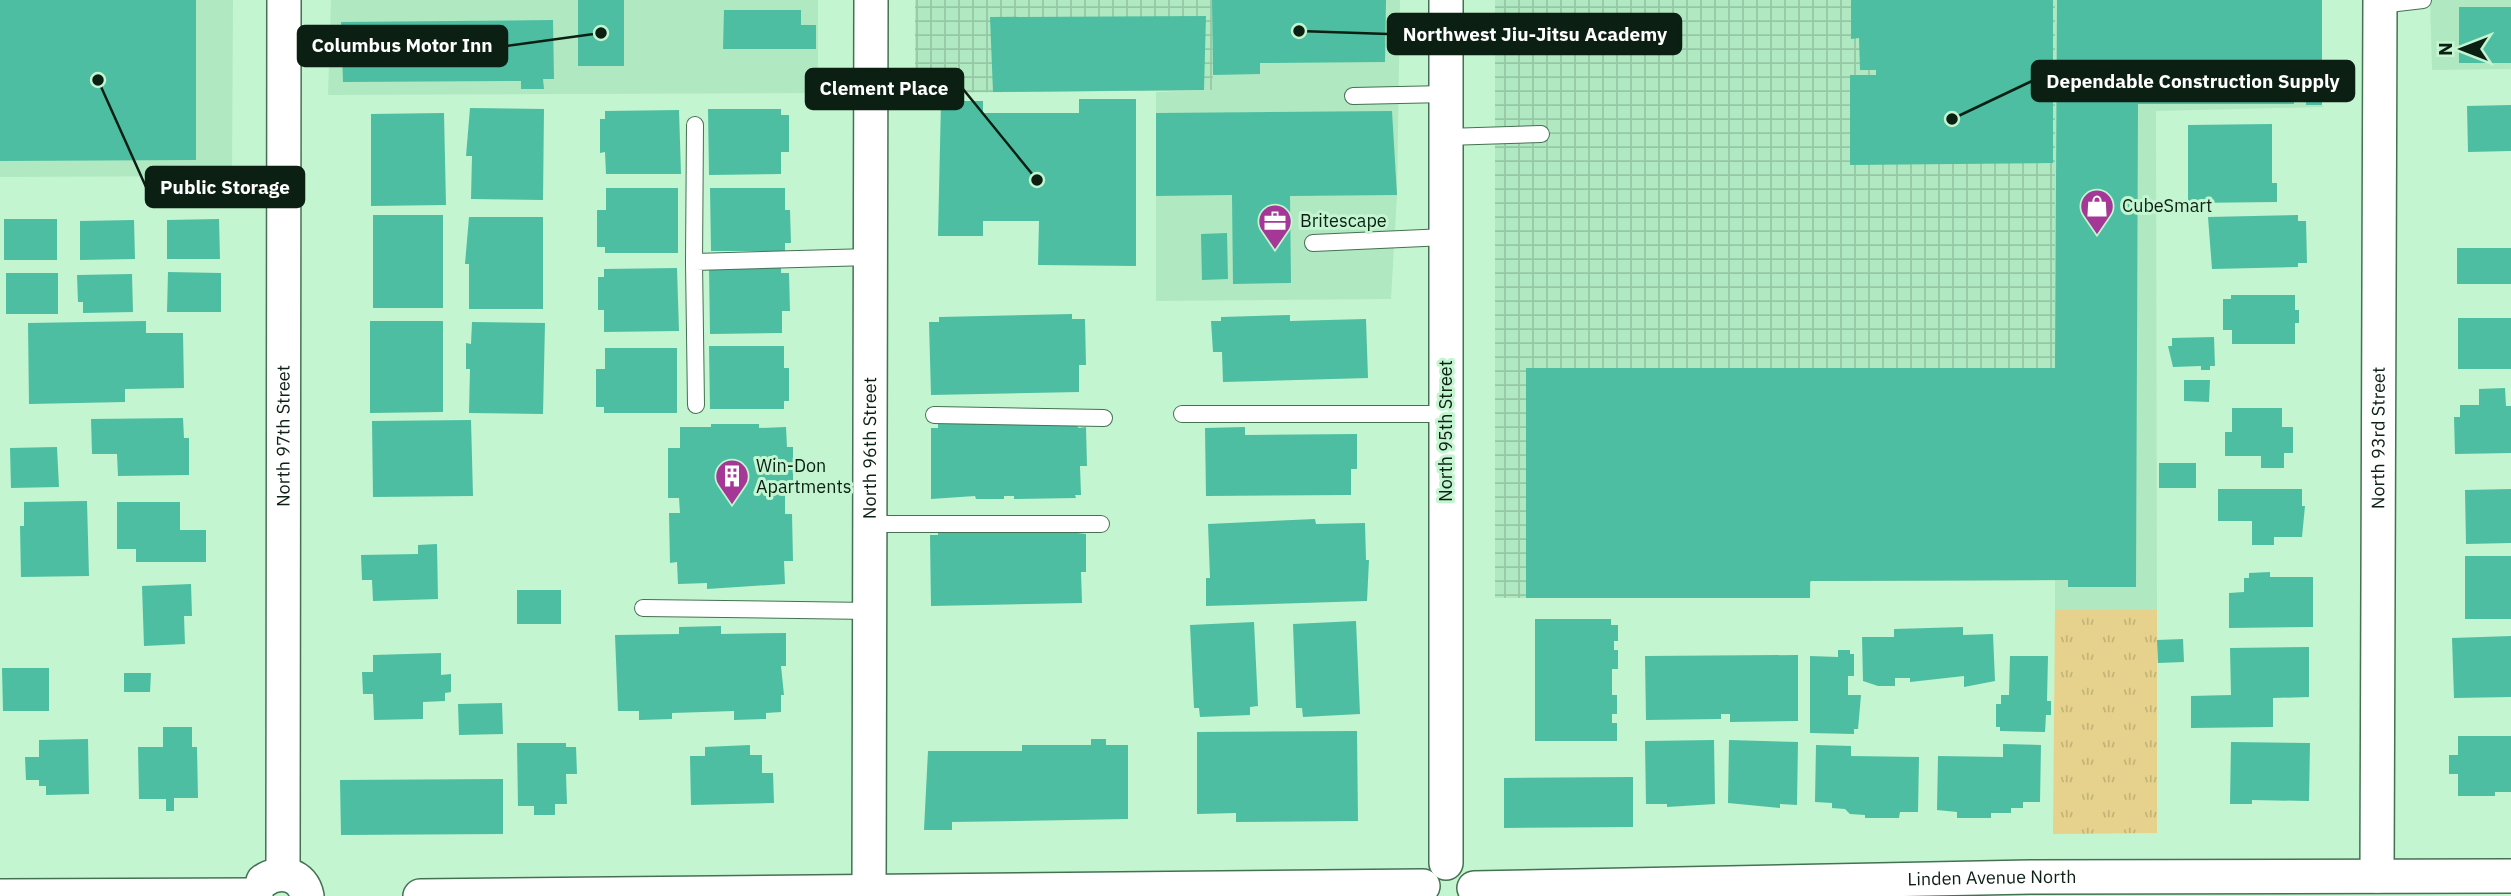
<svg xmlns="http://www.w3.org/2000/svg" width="2511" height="896" viewBox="0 0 2511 896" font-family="'IBM Plex Sans',sans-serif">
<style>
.built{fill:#b0e8c1}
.industrial{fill:url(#industrial-grid)}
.grass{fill:url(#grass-tufts)}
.building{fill:#4dbea1}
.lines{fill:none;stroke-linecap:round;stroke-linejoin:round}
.lane-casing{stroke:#447152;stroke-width:18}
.street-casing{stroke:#447152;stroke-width:36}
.lane{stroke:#fff;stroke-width:16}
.street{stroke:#fff;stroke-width:33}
.labels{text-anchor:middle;stroke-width:6;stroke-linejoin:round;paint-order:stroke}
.poi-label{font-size:18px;fill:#0c1f13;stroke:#c3f5d1;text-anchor:start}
.street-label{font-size:18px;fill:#0c1f13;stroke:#c3f5d1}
.leader{fill:none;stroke:#0c1f13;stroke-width:2.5}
.callout-dot{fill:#0c1f13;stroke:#c3f5d1;stroke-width:2.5}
.callout{fill:#0c1f13;stroke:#0c1f13;stroke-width:2.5}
.callout-label{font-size:19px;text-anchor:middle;font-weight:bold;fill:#fff}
</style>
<defs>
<pattern id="industrial-grid" width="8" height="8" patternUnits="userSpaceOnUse" patternTransform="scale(1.75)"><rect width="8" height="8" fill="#b0e8c1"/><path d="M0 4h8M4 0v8" fill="none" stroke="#96c7a5"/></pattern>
<pattern id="grass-tufts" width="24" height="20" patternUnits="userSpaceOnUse" patternTransform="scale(1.75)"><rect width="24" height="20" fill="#e6d28c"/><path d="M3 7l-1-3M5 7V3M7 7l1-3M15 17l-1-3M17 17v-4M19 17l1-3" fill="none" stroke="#c4b478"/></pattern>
</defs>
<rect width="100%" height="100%" fill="#c3f5d1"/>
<!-- built -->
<path class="built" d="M0 0H233L232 176 0 177Z
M331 0H818V93L328 95Z
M1212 0H1400L1397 195 1391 299 1156 301V92L1213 90Z
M2055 0H2322V105L2324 107 2156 111 2157 610H2055Z
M2430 0H2511V69L2432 70Z"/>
<!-- industrial -->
<path class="industrial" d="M915 0H1212L1213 90 915 93Z
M1495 0H2055V580L1811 581 1810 598H1495Z"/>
<!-- grass -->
<path class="grass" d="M2055 610H2157V833L2053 834Z"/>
<!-- building -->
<path class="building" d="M0 0H196V160L0 161Z
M578 0H624V66H578Z
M1212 0H1386L1385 62 1260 63V74L1213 75Z
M1851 0H2053V163L1850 165V75H1876V70H1860L1859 38 1851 39Z
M2057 0H2322V105H2306V98H2294V104H2138L2136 587H2068V580L1810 581V598H1526V368H2055Z
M2459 7H2511V63H2459Z
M724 10H801V25H816V49H723Z
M1206 16 1204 90 993 92 990 17Z
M553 20 554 79H543L544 89H521V81L343 82 341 22Z
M1079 99H1136V266L1038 265 1039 221H983V236H938L941 101H983V113H1079Z
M2511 105V151L2468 152 2467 106Z
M470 108 544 109 543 200 471 199 472 156H466Z
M708 109H781V115H789V152H781V174L709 175Z
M679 110 681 174H606L605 152 600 153V119H605V111Z
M1392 111 1397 195 1290 196 1291 283 1233 284 1232 195 1156 196V113Z
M444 113 446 205 371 206V114Z
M2272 124V183H2277V202L2188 203V125Z
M606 188H678V253H605V247H597V210H606Z
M710 188H785V210H790L791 243H785V251H711Z
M373 215H443V308H373Z
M2298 215V221H2306L2307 263H2298V267L2212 269 2208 217Z
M469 217H543V309H469V264H465Z
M4 219H57V260H4Z
M219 219 220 259H167V220Z
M134 220 135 259 80 260V221Z
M1227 233 1228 279 1202 280 1201 234Z
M2457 248H2511V284H2457Z
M781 267V273H789L790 311H782V333L710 334 709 268Z
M677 268 679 331 604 332V310H598V277H604V269Z
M168 272 221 273V312H167Z
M6 273H58V314H6Z
M132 274 133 312 83 313V302H78L77 275Z
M2231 295H2295V310H2299V323H2295V344H2232V330H2223V299H2231Z
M1072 314V319H1085L1086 365H1079V392L931 395 929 322H939V317Z
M1290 315V321L1366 319 1368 378 1223 382 1222 352H1213L1211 321H1221V317Z
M2458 318H2511V369H2458Z
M146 321V333H183L184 388 125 389V402L29 404 28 323Z
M370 321H443V412L370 413Z
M472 322 545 323 543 414 469 413 470 369H466V343L471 344Z
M2214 337 2215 366H2210V370H2201V366L2173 367 2168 346H2172V338Z
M709 346H784V368H789V401H784V409H710Z
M605 348H677V413H604V407H596V369H605Z
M2184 380H2210L2209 402 2184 401Z
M2505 388 2506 406H2511V453L2455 454 2454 417H2460V405H2479V389Z
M2232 408H2282V427H2293V453H2284V468H2261V456H2225V432H2232Z
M183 418 184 438H189V475L118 476 117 454H92L91 419Z
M471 420 473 496 373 497 372 421Z
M1072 422 1079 428 1086 427 1087 466H1080L1081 495H1075L1076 498 1014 499V496H1004V499H976L975 496 931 499V428H938V424Z
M711 424H759V428L786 427 787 447H793V495H785V514H792L793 561H784L785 584 707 589V583L678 584 677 562 670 563 669 513H680L679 498H668V448H680V427H711Z
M1245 427V435L1357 434V469H1351V495L1206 496 1205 428Z
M57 447 59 487 11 488 10 448Z
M2159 463H2196V488H2159Z
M2218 489H2302V506H2305L2302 537H2274V545H2252V521H2218Z
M2511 489V543L2466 544 2465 490Z
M87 501 89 576 21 577 20 526H24V502Z
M117 502H180V530H206V562H136V549H117Z
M1315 519 1316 524 1365 523 1366 560H1369L1367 601 1206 606V578H1210L1208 524Z
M1069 528V532L1086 534V572H1081L1082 603 931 606 930 535H938V530Z
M437 544 438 599 373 601 372 580H362L361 555 418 554V545Z
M2465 556H2511V619H2465Z
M2270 572V577H2313V627L2229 628V593L2244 592V578H2249V573Z
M191 584 192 616H184L185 644 144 646 142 586Z
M517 590H561V624H517Z
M1535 619H1611V625H1618V641H1614V650H1618V669H1612V695H1617V714H1612V723H1617V741H1535Z
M1356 621 1360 714 1303 717 1302 708H1296L1293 624Z
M1254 622 1258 706 1250 707V715L1200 717 1199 708H1194L1190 625Z
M721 626V634L786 633V666H781L784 695H781V712L766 713V719L734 720V711L672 713V719L639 720V711H618L615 635 679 634V627Z
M1963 627V635L1993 634 1995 681 1964 687V676L1910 682V678H1895V686H1878L1863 681 1862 637H1894V629Z
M2511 636V697L2454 698 2452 638Z
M2183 639 2184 662 2158 663 2157 640Z
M2309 647V697L2273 698V727L2191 728V696L2231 695 2230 648Z
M1838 650H1850V654H1854V676H1848V695H1861L1858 729H1854V734L1810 733V656L1838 657Z
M441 653V675L451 674V692L445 693V701L423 702V719L374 720 373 694H363L362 672H373V655Z
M1798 655V721L1730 722V714H1721V719L1646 720 1645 656Z
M2010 656H2048L2047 701H2051V715H2046L2045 732 2000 731V727H1996V704H2001V695H2009Z
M2 668H49V711H3Z
M124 673H151L150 692H124Z
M502 703 503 734 459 735 458 704Z
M163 727H192V747H197L198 798H174V811H166V799H139L138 747H163Z
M1357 731 1358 821 1236 822V813L1197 814V732Z
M2458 736H2511V792H2495V796H2458V774H2449V755H2458Z
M88 739 89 794 46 795V786H39V780H26L25 757H39V740Z
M1091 739H1106V745H1128V819L952 822V830H924L928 751H1022V745H1091Z
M1714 740 1715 804 1667 807V804H1646L1645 741Z
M1729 740 1798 742 1797 805 1780 804V808L1728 803Z
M2231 742 2310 743 2309 801 2252 800V804H2230Z
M517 743H566V747H576L577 774H566L567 804H555V815H534V806H518Z
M2003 744 2041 745 2040 802H2023V808H2011V813H1991V818H1957V812L1937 810 1938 756 2003 757Z
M750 745V755H762V773H773L774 803 691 805 690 756H705V747Z
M1816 745 1851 746V756L1919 757 1918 812H1900L1899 818H1865V815L1850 814 1845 809 1832 808V803L1815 802Z
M1633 777V827L1504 828V778Z
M503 779V834L341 835 340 780Z"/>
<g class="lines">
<!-- lane casing -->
<g class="lane-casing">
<path id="lane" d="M2380 5 2423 0
M1353 96 1446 94
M695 125 694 262 870 257
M1446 137 1541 134
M1313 243 1446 237
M694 262 696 405
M1182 414H1446
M934 415 1104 418
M870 524H1101
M643 608 870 611"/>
</g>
<!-- street casing -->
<g class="street-casing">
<g id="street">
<path d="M1446 0V863"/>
<path id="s1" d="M283 874 284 0"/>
<path id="s2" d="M2377 876 2380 0"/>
<path d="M263 881C280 869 303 874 307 896"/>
<path id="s3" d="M1474 888 2030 877 2511 876"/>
<path d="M0 896 256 895"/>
<path d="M420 896 1423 886"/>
<path id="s4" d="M869 896 871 0"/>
</g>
</g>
<!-- lane -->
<use href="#lane" class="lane"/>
<!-- street -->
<use href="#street" class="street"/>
</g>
<!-- icons -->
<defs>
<g id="shop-pin" transform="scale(1.75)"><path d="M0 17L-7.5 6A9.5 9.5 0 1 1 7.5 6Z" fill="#a53796" stroke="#c3f5d1"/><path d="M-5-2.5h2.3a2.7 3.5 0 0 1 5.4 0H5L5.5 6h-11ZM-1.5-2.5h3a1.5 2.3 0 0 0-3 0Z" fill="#fff"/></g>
<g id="office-pin" transform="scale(1.75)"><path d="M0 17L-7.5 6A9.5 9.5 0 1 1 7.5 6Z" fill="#a53796" stroke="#c3f5d1"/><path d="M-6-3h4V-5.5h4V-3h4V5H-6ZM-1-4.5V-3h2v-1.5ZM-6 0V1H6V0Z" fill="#fff"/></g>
<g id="building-pin" transform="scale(1.75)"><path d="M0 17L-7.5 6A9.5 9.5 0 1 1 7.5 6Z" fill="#a53796" stroke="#c3f5d1"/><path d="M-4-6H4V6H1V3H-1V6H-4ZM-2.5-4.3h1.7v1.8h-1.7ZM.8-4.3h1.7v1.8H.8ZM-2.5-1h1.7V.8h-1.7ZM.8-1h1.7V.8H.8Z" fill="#fff"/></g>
</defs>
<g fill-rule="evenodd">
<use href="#shop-pin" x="2097" y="206"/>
<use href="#office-pin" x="1275" y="221"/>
<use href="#building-pin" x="732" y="476"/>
</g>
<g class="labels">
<!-- poi labels -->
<g class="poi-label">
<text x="2122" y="212">CubeSmart</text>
<text x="1300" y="227">Britescape</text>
<text x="756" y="472">Win-Don<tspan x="756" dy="21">Apartments</tspan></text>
</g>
<!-- street labels -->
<g class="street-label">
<text transform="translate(1446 431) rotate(-90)" y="6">North 95th Street</text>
<text dy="6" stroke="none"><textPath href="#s1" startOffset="438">North 97th Street</textPath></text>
<text dy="6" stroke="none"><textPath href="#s2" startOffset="438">North 93rd Street</textPath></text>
<text dy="6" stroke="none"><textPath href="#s4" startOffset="448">North 96th Street</textPath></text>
<text dy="6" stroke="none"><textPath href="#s3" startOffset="518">Linden Avenue North</textPath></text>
</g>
</g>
<!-- callouts -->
<path class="leader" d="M1299 31L1388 34M601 33L507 46M1952 119L2032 81M1037 180L963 89M98 80L146 187"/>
<g class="callout-dot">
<circle cx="1299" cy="31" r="7"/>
<circle cx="601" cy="33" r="7"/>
<circle cx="1952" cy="119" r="7"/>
<circle cx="1037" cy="180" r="7"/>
<circle cx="98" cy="80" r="7"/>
</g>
<g class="callout">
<rect x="1388" y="14" width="293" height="40" rx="7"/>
<rect x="298" y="26" width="209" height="40" rx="7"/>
<rect x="2032" y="61" width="322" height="40" rx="7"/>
<rect x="806" y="69" width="157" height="40" rx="7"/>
<rect x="146" y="167" width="158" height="40" rx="7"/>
</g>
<g class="callout-label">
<text x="1535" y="41">Northwest Jiu-Jitsu Academy</text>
<text x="402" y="52">Columbus Motor Inn</text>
<text x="2193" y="88">Dependable Construction Supply</text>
<text x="884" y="95">Clement Place</text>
<text x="225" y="194">Public Storage</text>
</g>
<!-- north arrow -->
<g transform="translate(2462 49) rotate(270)" stroke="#c3f5d1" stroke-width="5" paint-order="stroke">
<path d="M0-5L12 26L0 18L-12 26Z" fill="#0c1f13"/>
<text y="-10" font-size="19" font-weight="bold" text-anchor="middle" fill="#0c1f13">N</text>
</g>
</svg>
